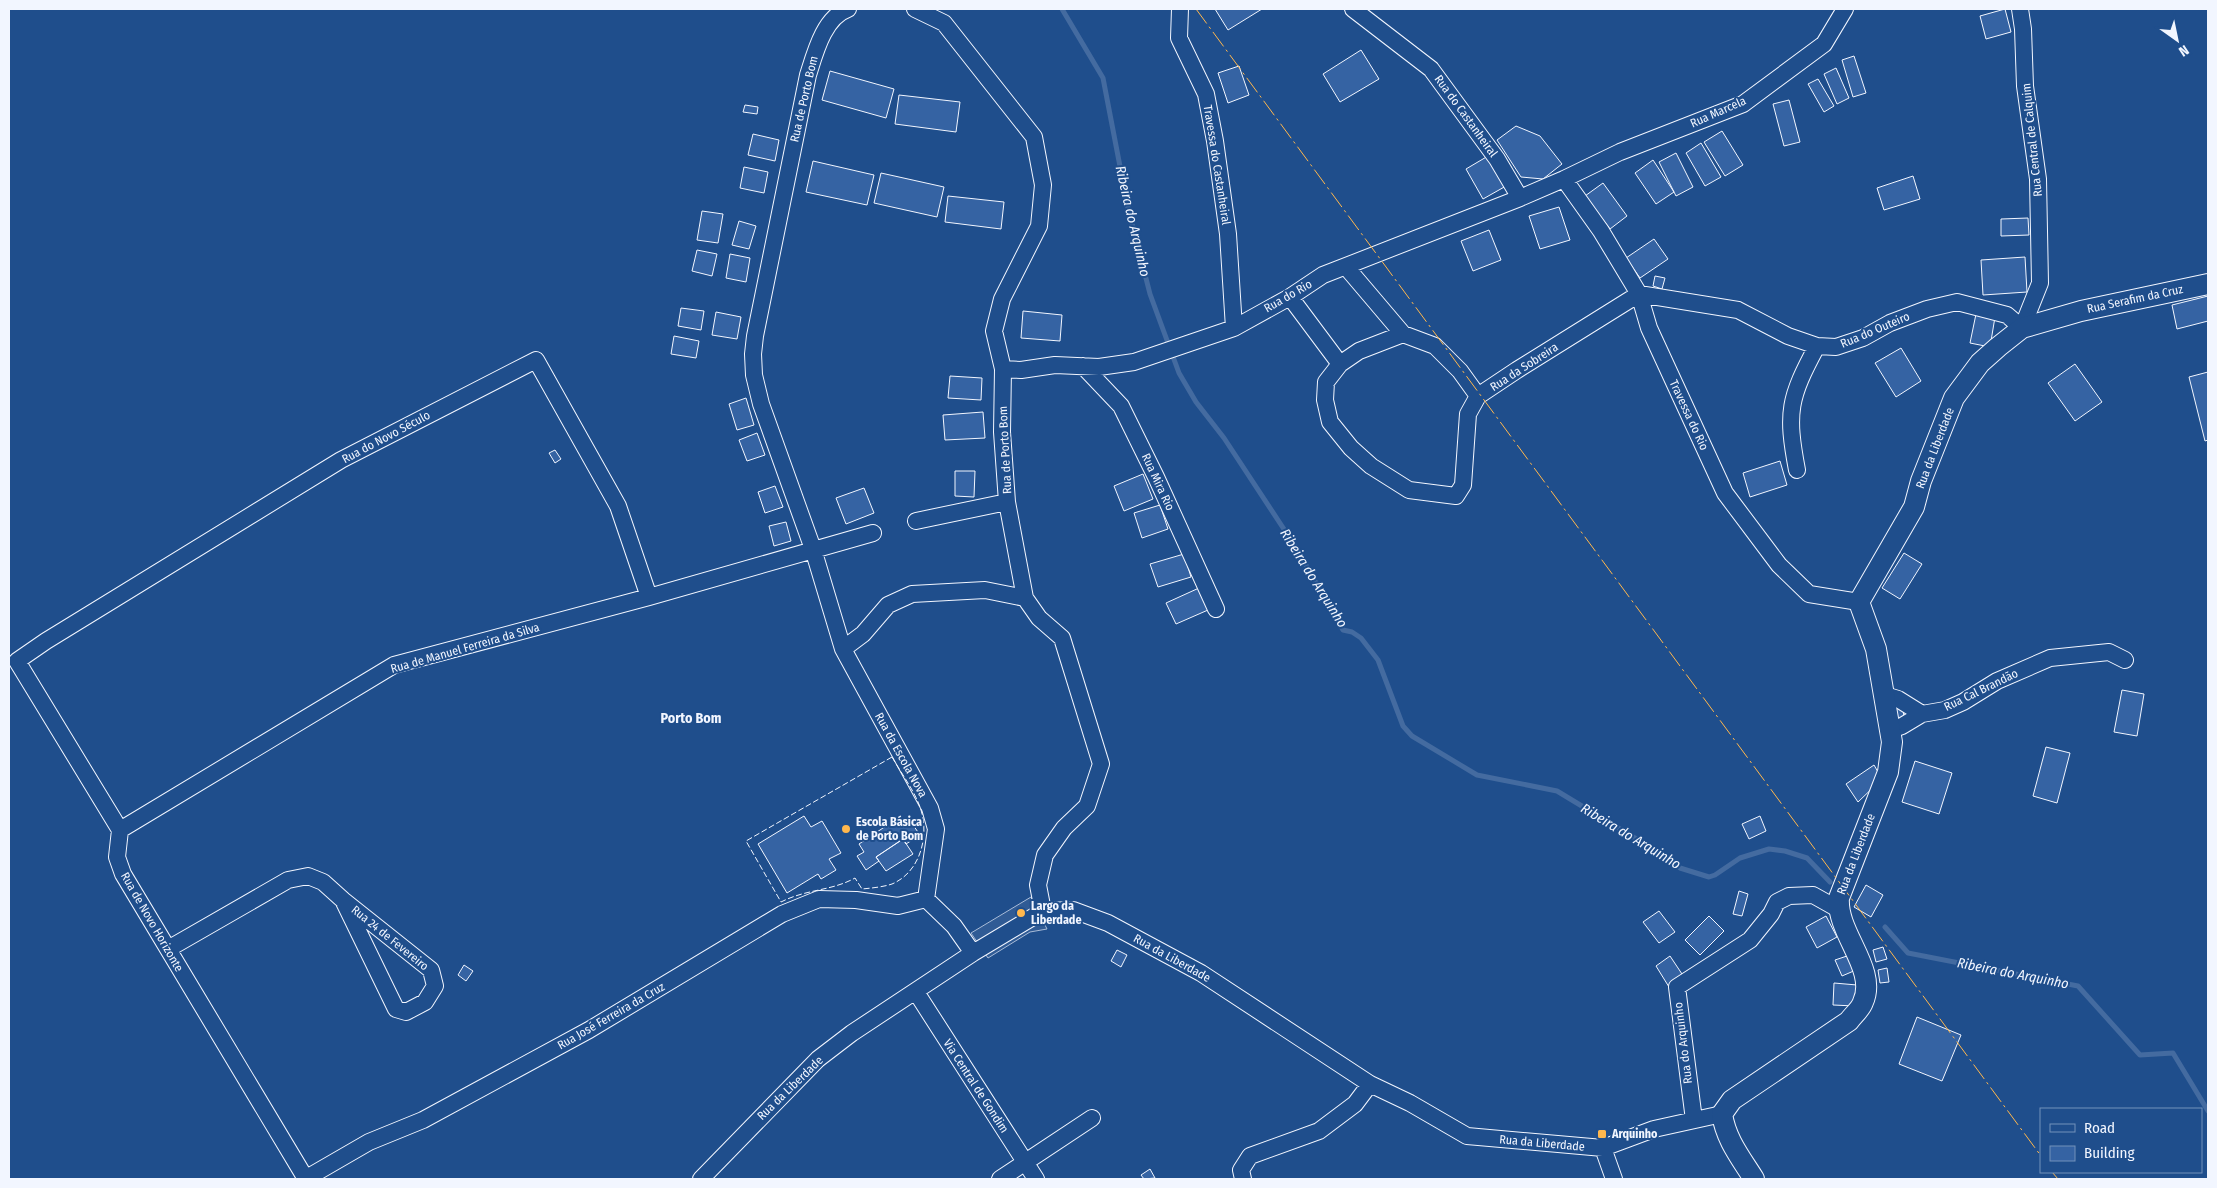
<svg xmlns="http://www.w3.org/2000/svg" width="2217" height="1188" viewBox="0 0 2217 1188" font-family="'Fira Sans Condensed',sans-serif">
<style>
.built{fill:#305b95;stroke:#a8bbd7}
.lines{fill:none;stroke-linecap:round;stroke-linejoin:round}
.stream{stroke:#446ba0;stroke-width:5}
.building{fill:#3563a3;stroke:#f2f6ff}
.minor-casing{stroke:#f2f6ff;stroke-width:18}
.tertiary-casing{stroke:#f2f6ff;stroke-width:22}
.minor{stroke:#1f4e8c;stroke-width:16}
.tertiary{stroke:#1f4e8c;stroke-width:20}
.fence{stroke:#f2f6ff;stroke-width:1;stroke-dasharray:6 2.5;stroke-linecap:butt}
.power{stroke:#ffb74d;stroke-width:1;stroke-dasharray:18 4 2.5 4;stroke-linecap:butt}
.poi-dot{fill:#ffb74d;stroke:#1f4e8c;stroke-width:2}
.labels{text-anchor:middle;stroke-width:4;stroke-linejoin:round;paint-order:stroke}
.street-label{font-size:12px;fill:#f2f6ff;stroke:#1f4e8c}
.poi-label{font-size:12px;font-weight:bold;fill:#f2f6ff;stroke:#1f4e8c;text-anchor:start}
.water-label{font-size:14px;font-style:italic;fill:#f2f6ff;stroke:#1f4e8c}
.neighbourhood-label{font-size:14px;font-weight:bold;fill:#f2f6ff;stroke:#1f4e8c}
</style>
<rect width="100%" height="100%" fill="#1f4e8c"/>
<!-- built -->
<path class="built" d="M1031 897 1047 929 1030 932 988 958 971 933Z"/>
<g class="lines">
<!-- stream -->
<path class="stream" d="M1062 9 1103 78 1128 208 1150 294 1179 373 1196 402 1224 438 1295 546 1343 630 1352 632 1361 638 1378 660 1403 726 1412 736 1477 775 1557 791 1643 843 1680 868 1709 877 1715 875 1740 858 1769 849 1785 851 1807 858 1830 882
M1885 927 1908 953 2078 986 2140 1055 2173 1053 2208 1111"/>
</g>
<!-- building -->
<path class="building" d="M1215 9H1262L1228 30Z
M2005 9 2011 32 1986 39 1980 16Z
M1361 50 1379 79 1340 102 1323 74Z
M1854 56 1866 93 1853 97 1842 60Z
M1239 66 1249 95 1228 103 1218 73Z
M1836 68 1849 98 1837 104 1824 74Z
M830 71 894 89 886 118 822 100Z
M1818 79 1834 106 1824 112 1808 84Z
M899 95 960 102 956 132 895 124Z
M1789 100 1800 142 1784 146 1773 104Z
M745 105 758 107 757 114 743 112Z
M1516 126 1540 136 1562 164 1543 179 1521 177 1497 140Z
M1722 131 1743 165 1725 176 1704 142Z
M753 134 779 140 775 161 748 155Z
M1701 143 1721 177 1705 186 1686 153Z
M1676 153 1693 187 1676 196 1659 162Z
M1488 156 1506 186 1483 199 1466 169Z
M1653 160 1674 192 1656 204 1635 173Z
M813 161 874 175 867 205 806 192Z
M744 167 768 172 764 193 740 188Z
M881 173 944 187 937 217 874 203Z
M1913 176 1920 199 1884 210 1877 188Z
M1603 183 1627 216 1610 229 1585 196Z
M948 196 1004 202 1001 229 945 222Z
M1559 207 1570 240 1540 249 1529 216Z
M702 211 723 214 718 243 697 240Z
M2028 218 2029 235 2001 236V219Z
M739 221 756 226 749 249 732 245Z
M1489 230 1501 260 1473 271 1461 241Z
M1654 239 1668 259 1640 278 1626 258Z
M697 250 717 254 712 276 692 271Z
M730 254 750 258 746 282 726 278Z
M2025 257 2027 292 1983 295 1981 260Z
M1655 276 1665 278 1662 289 1653 286Z
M2208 296V321L2177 329 2172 305Z
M681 308 704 311 701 330 678 326Z
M1023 311 1062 315 1060 341 1021 338Z
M716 312 741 317 737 339 712 335Z
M1976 314 1995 317 1990 347 1970 343Z
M674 336 699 341 696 358 671 354Z
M1901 348 1921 381 1896 397 1875 363Z
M2075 364 2102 402 2075 421 2048 383Z
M2208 372V440L2205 441 2189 377Z
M950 376 982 378 981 400 948 398Z
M746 398 754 425 737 430 729 404Z
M983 412 985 438 945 440 943 415Z
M757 433 765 455 747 461 739 440Z
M555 450 561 459 555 463 549 453Z
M1780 461 1787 485 1750 497 1743 473Z
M955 471H975L974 497 955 496Z
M1143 474 1153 499 1124 511 1114 486Z
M775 486 783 507 765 513 758 492Z
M864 488 874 513 846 524 836 498Z
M1160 505 1168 529 1142 538 1134 513Z
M786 522 791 541 774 546 769 526Z
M1904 553 1922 564 1900 599 1882 588Z
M1184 554 1191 577 1158 587 1150 564Z
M1199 588 1208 610 1176 624 1166 603Z
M2122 690 2144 694 2137 736 2114 732Z
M1892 707H1903L1904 719 1892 720Z
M2046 747 2070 753 2057 803 2033 796Z
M1915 761 1952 773 1939 814 1902 802Z
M1874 765 1882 779 1858 802 1846 784Z
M804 816 811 827 822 821 841 853 829 859 836 870 821 879 818 874 787 893 758 844Z
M1760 816 1766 831 1749 839 1742 824Z
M898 818 903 827 911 822 920 835 906 844 903 839 876 857 879 861 866 870 857 856 864 852 859 844Z
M903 839 913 854 886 871 876 857Z
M1866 885 1883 895 1871 917 1854 907Z
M1739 891 1748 894 1742 916 1733 914Z
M1659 911 1675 932 1659 943 1643 922Z
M1709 916 1724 931 1700 955 1685 940Z
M1826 916 1837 937 1817 948 1806 927Z
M1883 947 1887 959 1876 962 1873 950Z
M1117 950 1127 955 1121 967 1111 961Z
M1850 955 1856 970 1842 976 1835 960Z
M1670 956 1684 977 1669 987 1656 966Z
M464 965 473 971 466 981 458 975Z
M1887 968 1889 982 1880 983 1878 970Z
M1834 983 1857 985 1855 1006 1833 1005Z
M1917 1017 1961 1035 1942 1081 1899 1064Z
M1150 1169 1155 1178 1144 1179 1141 1175Z"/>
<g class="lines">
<!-- minor casing -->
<g class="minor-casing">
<path id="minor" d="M848 9C824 17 815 53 808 75L755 336 753 354 754 375 761 404 813 549 843 649 930 808 936 829 926 899
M915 9 944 23 1034 137 1043 185 1039 226 1002 299 994 331 1003 369 1002 432 1007 502 1025 598 1039 618 1062 638 1101 764 1087 806 1064 828 1045 855 1038 885 1043 911
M1180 9 1179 38 1206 94 1215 141 1228 234 1234 328
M1353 9 1431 69 1497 159 1520 198
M1564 179 1601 231 1639 294 1649 328 1725 493 1779 565 1809 594 1859 602
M1347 268 1403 334
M1639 294 1738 310 1788 336 1817 346 1836 347 1863 338 1890 323 1927 309 1957 302 2007 315 2022 328 2040 283 2038 179 2025 86 2023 29 2020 9
M1290 297 1340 364
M1083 366 1121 406 1156 477 1216 609
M1003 369 1021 370 1055 365 1099 367 1134 362 1234 328 1290 297 1323 275 1520 198 1564 179 1620 152 1743 104 1824 44 1845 9
M1478 396 1460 371 1435 346 1403 334 1359 351 1340 364 1326 382 1325 400 1330 422 1351 448 1371 466 1409 490 1456 496 1463 485 1468 414 1478 396 1517 370 1639 294
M1797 470C1786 412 1789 398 1817 346
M916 521 1007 502
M843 649 863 634 888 605 912 594 985 590 1025 598
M1885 695 1898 699 1922 714
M1891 730 1902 726 1922 714 1945 710 1963 702 1997 681 2050 658 2109 652 2125 660
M120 830 394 665 649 597 873 533
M926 899 954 926 973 953
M168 949 288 880 308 876 323 882 343 900 396 1009 406 1012 425 1002 435 986 431 970 343 900
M916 992 1036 1179
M1694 1120 1677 987 1750 940 1771 914 1777 902 1789 896 1813 895 1838 909
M1603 1148 1614 1179
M305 1179 369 1142 423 1120 589 1030 782 914 819 899 856 900 898 906 926 899
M306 1179 123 874 117 857 120 830 17 661 46 641 341 460 536 360 618 506 649 597
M701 1179 818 1059 852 1033 973 953 1043 911 1073 910 1108 923 1201 973 1370 1084 1410 1103 1467 1136 1603 1148 1654 1129 1722 1114
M1000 1179 1092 1118
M1243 1179 1241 1170 1250 1156 1319 1131 1355 1104 1370 1084"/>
</g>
<!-- tertiary casing -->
<g class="tertiary-casing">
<path id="tertiary" d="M1754 1179C1741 1158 1726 1140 1722 1114L1732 1100 1849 1021C1853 1015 1861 1009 1863 1002 1878 969 1836 933 1839 898L1888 772 1892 742 1876 649 1859 602 1914 507 1921 481 1954 398 1980 363 1998 347 2022 328 2081 311 2208 284"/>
</g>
<!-- minor -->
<use href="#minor" class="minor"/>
<!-- tertiary -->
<use href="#tertiary" class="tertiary"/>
<!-- fence -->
<path class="fence" d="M892 757C901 773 914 790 920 807 930 834 921 872 892 884 883 887 872 888 862 889L855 878C832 891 806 889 781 902L746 841Z"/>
<!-- power -->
<path class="power" d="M1196 9 2041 1156
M2052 1172 2058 1179"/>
</g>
<!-- markers -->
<g class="poi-dot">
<circle cx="846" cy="829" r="5"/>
<circle cx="1021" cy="913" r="5"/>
<rect x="1597" y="1129" width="10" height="10" rx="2.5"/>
</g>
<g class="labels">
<!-- street labels -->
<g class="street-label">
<text transform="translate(804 99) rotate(-77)" y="4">Rua de Porto Bom</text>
<text transform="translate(1718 112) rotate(-24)" y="4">Rua Marcela</text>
<text transform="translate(1466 116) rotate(54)" y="4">Rua do Castanheiral</text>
<text transform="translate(2032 140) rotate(-96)" y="4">Rua Central de Calquim</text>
<text transform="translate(1217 165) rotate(81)" y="4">Travessa do Castanheiral</text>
<text transform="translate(1288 296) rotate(-30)" y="4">Rua do Rio</text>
<text transform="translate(2135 299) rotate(-12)" y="4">Rua Serafim da Cruz</text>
<text transform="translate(1875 330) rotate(-23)" y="4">Rua do Outeiro</text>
<text transform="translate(1524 367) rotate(-33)" y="4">Rua da Sobreira</text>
<text transform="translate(1689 415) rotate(65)" y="4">Travessa do Rio</text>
<text transform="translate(386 437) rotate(-28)" y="4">Rua do Novo Século</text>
<text transform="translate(1935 448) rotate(-69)" y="4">Rua da Liberdade</text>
<text transform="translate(1005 450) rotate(-93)" y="4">Rua de Porto Bom</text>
<text transform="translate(1158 482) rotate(65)" y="4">Rua Mira Rio</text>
<text transform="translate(465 648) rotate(-16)" y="4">Rua de Manuel Ferreira da Silva</text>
<text transform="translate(1981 690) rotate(-26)" y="4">Rua Cal Brandão</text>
<text transform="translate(901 755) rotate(61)" y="4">Rua da Escola Nova</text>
<text transform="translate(1856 854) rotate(-69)" y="4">Rua da Liberdade</text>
<text transform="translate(152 922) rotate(60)" y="4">Rua de Novo Horizonte</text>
<text transform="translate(390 938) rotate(39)" y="4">Rua 24 de Fevereiro</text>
<text transform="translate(1172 958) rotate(29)" y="4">Rua da Liberdade</text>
<text transform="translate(611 1016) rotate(-30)" y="4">Rua José Ferreira da Cruz</text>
<text transform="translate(1683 1043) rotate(-97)" y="4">Rua do Arquinho</text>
<text transform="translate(976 1086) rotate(57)" y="4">Via Central de Gondim</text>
<text transform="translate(790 1088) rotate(-44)" y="4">Rua da Liberdade</text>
<text transform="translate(1542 1143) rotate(5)" y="4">Rua da Liberdade</text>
</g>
<!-- poi labels -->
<g class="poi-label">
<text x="856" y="826">Escola Básica<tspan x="856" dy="14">de Porto Bom</tspan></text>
<text x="1031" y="910">Largo da<tspan x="1031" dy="14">Liberdade</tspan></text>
<text x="1612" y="1138">Arquinho</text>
</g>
<!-- water labels -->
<g class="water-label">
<text transform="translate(1133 221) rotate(77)" y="5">Ribeira do Arquinho</text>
<text transform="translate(1314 578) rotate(58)" y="5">Ribeira do Arquinho</text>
<text transform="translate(1631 836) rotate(31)" y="5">Ribeira do Arquinho</text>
<text transform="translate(2013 973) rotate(11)" y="5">Ribeira do Arquinho</text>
</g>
<!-- neighbourhood labels -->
<g class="neighbourhood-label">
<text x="691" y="723">Porto Bom</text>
</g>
</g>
<!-- border -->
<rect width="2217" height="1188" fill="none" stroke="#f2f6ff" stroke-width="20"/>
<!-- legend -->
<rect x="2040" y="1108" width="162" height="65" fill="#1f4e8c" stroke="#7391ba"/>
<rect x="2050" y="1124" width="25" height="8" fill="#1f4e8c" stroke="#7391ba"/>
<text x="2084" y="1133" font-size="15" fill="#f2f6ff">Road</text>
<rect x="2050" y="1146" width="25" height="15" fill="#3563a3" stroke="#7391ba"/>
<text x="2084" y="1158" font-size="15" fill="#f2f6ff">Building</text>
<!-- north arrow -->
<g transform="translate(2177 40) rotate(147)" stroke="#1f4e8c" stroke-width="4" paint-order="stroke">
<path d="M0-4L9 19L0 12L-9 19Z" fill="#f2f6ff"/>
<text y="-8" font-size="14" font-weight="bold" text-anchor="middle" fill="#f2f6ff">N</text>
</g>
</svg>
